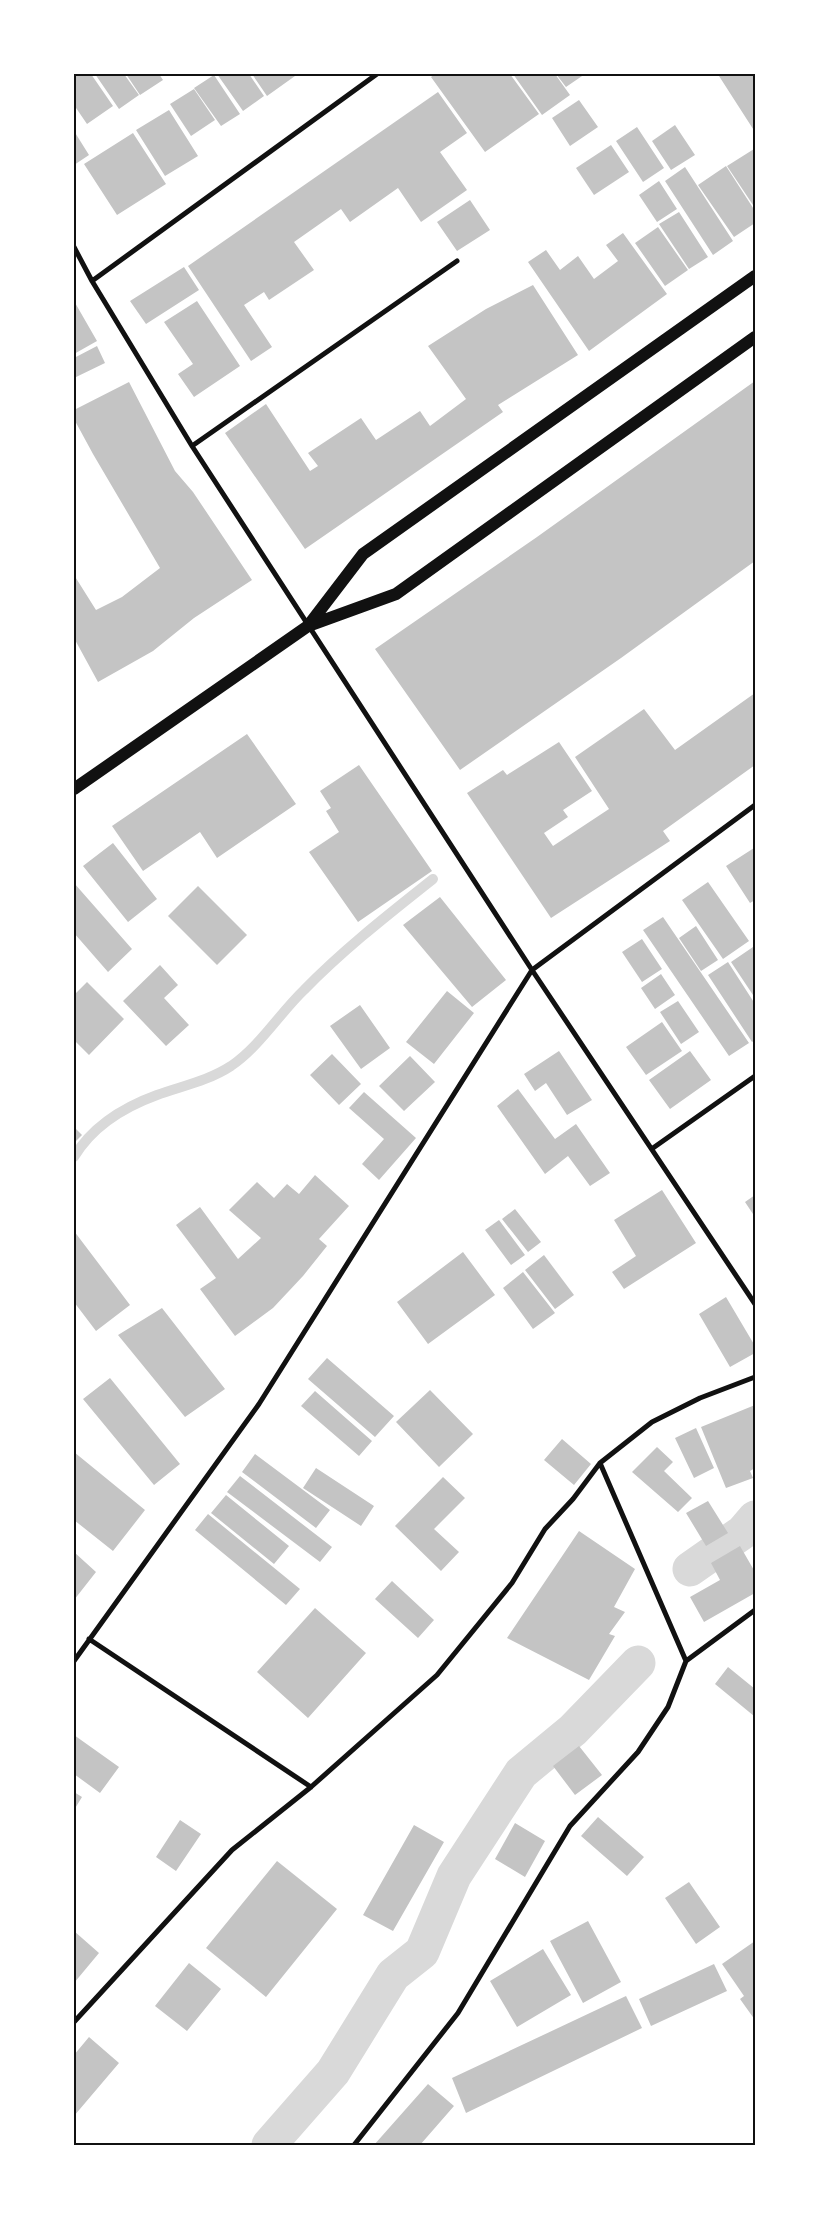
<svg xmlns="http://www.w3.org/2000/svg" width="829" height="2219" viewBox="0 0 829 2219" font-family="Barlow,sans-serif">
<style>
.lines{fill:none;stroke-linecap:round;stroke-linejoin:round}
.stream{stroke:#d9d9d9;stroke-width:10}
.canal{stroke:#d9d9d9;stroke-width:35}
.building{fill:#c4c4c4}
.minor{stroke:#111;stroke-width:5}
.primary{stroke:#111;stroke-width:12}
.neatline{fill:none;stroke:#111;stroke-width:2}
</style>
<rect width="100%" height="100%" fill="#fff"/>
<g class="lines">
<!-- stream -->
<path class="stream" d="M74 1157C92 1127 124 1107 157 1095 182 1086 208 1081 231 1066 260 1046 279 1014 304 990 344 949 389 914 433 879"/>
<!-- canal -->
<path class="canal" d="M690 1569 743 1532 755 1518
M269 2145 333 2072 393 1975 422 1952 454 1876 521 1773 573 1730 638 1663"/>
</g>
<!-- building -->
<path class="building" d="M74 74H91L113 106 87 124 74 105Z
M95 74H124L139 95 119 109Z
M126 74H159L163 80 140 95Z
M217 74H249L264 96 243 111Z
M252 74H293L295 76 267 96Z
M435 74H510L539 114 485 152 431 77Z
M513 74H555L570 95 542 115Z
M556 74H585L566 87Z
M722 74H755V132L719 76Z
M214 75 240 114 221 126 194 88Z
M194 89 215 120 191 136 170 104Z
M438 92 467 133 440 152 467 190 421 222 398 188 350 222 341 209 294 242 314 270 269 300 264 292 244 305 272 347 251 361 188 266Z
M579 100 598 127 570 146 552 118Z
M169 110 198 156 165 176 136 130Z
M675 125 695 155 671 170 652 141Z
M637 127 664 168 643 182 616 141Z
M74 131 89 155 74 165Z
M133 133 166 184 117 215 84 164Z
M611 145 629 172 594 195 576 168Z
M754 149 755 151V208L727 166Z
M726 166 755 211V223L734 237 698 185Z
M685 167 733 241 713 255 665 181Z
M659 181 677 209 657 222 639 195Z
M470 200 490 230 457 251 437 222Z
M679 212 708 257 689 269 659 224Z
M658 227 688 270 665 286 635 243Z
M623 233 667 294 589 351 528 262 546 250 560 270 578 256 594 279 618 261 606 245Z
M184 267 199 290 146 324 130 301Z
M533 285 578 355 498 405 503 412 305 549 225 433 266 404 310 471 318 466 308 453 361 418 376 440 420 411 430 426 466 399 428 346 486 309Z
M74 301 97 341 74 354Z
M197 301 240 366 194 397 178 374 193 364 164 322Z
M97 346 105 363 74 378V358Z
M755 381V561L621 658 460 770 375 649 537 537Z
M129 382 175 471 193 492 252 580 194 618 153 651 98 682 74 638V575L96 610 122 597 160 568 93 454 74 419V410Z
M755 693V765L663 831 670 841 551 918 467 793 503 770 507 775 559 742 592 791 563 810 568 817 544 833 553 846 609 809 575 757 644 709 675 750Z
M247 734 296 804 217 858 200 832 143 871 112 826Z
M359 765 432 871 358 922 309 852 339 832 326 811 331 808 320 791Z
M113 843 157 899 128 922 83 866Z
M754 848 755 900 750 903 726 866Z
M708 882 749 941 723 959 682 900Z
M74 883 132 949 108 972 74 933Z
M198 886 247 935 217 965 168 916Z
M440 897 506 980 472 1007 403 925Z
M663 917 749 1043 729 1056 643 930Z
M696 926 718 960 701 971 679 938Z
M642 939 662 969 642 982 622 952Z
M753 947 755 951V998L731 962Z
M728 962 755 1004V1040L752 1042 708 975Z
M160 965 178 985 164 998 189 1025 166 1046 123 1001Z
M661 974 675 995 655 1009 641 988Z
M87 982 124 1019 89 1055 74 1040V995Z
M447 991 474 1013 434 1064 406 1042Z
M678 1001 699 1032 681 1044 660 1012Z
M360 1005 390 1048 361 1069 330 1026Z
M662 1022 682 1051 646 1075 626 1047Z
M559 1051 592 1100 567 1115 546 1083 535 1091 524 1074Z
M690 1051 711 1080 670 1109 649 1080Z
M332 1054 361 1084 339 1105 310 1075Z
M410 1056 435 1082 404 1111 379 1086Z
M518 1089 555 1139 576 1124 610 1173 590 1186 568 1156 545 1174 497 1106Z
M364 1092 416 1138 379 1180 362 1164 384 1139 349 1108Z
M74 1127 82 1135 74 1143Z
M315 1175 349 1206 319 1239 327 1246 303 1276 273 1308 235 1336 200 1289 216 1278 176 1225 200 1207 238 1259 261 1238 229 1210 257 1182 274 1198 287 1184 299 1194Z
M662 1190 696 1243 624 1289 612 1272 636 1256 614 1220Z
M755 1195V1217L745 1202Z
M515 1209 541 1242 528 1252 502 1219Z
M499 1220 525 1255 511 1265 485 1230Z
M74 1231 130 1305 96 1331 74 1302Z
M463 1252 495 1295 428 1344 397 1302Z
M544 1255 574 1295 555 1309 525 1270Z
M523 1272 555 1313 533 1329 503 1288Z
M726 1297 755 1346V1353L730 1367 699 1314Z
M162 1308 225 1389 185 1417 118 1335Z
M327 1358 394 1416 375 1437 308 1379Z
M110 1378 180 1464 154 1485 83 1399Z
M430 1390 473 1434 439 1467 396 1422Z
M315 1391 372 1441 359 1456 301 1406Z
M755 1405V1468L750 1471 753 1478 726 1488 701 1427Z
M696 1428 714 1468 694 1478 675 1438Z
M562 1439 591 1464 574 1485 544 1460Z
M657 1447 673 1462 664 1471 692 1498 678 1512 632 1472Z
M74 1452 145 1510 113 1551 74 1520Z
M255 1454 330 1510 316 1528 242 1472Z
M316 1468 374 1506 361 1526 303 1488Z
M240 1476 332 1547 320 1562 227 1492Z
M443 1477 465 1498 434 1529 459 1552 441 1571 395 1526Z
M226 1495 289 1546 274 1564 211 1513Z
M708 1501 728 1533 706 1546 686 1513Z
M208 1514 300 1589 286 1605 195 1530Z
M579 1531 635 1569 614 1607 625 1612 609 1634 615 1636 589 1680 507 1638Z
M740 1546 755 1572V1593L704 1622 690 1597 720 1580 711 1563Z
M74 1552 96 1572 74 1600Z
M392 1581 434 1620 418 1638 375 1599Z
M315 1608 366 1653 308 1718 257 1672Z
M728 1667 755 1689 754 1716 715 1684Z
M74 1735 119 1767 100 1793 74 1774Z
M579 1746 602 1775 575 1795 553 1766Z
M74 1792 82 1797 74 1810Z
M598 1817 644 1857 627 1876 581 1836Z
M180 1820 201 1834 176 1871 156 1857Z
M515 1823 545 1841 525 1877 495 1859Z
M414 1825 444 1842 393 1931 363 1915Z
M277 1861 337 1909 266 1997 206 1948Z
M689 1882 720 1927 696 1944 665 1898Z
M588 1921 621 1982 583 2003 550 1941Z
M74 1931 99 1953 74 1983Z
M755 1941V2020L740 1999 744 1996 722 1964Z
M543 1949 571 1995 517 2027 490 1981Z
M189 1963 221 1989 187 2031 155 2006Z
M714 1964 727 1991 651 2026 639 1999Z
M626 1996 642 2028 466 2113 452 2078Z
M89 2037 119 2063 74 2116V2055Z
M428 2084 454 2106 420 2145H374Z"/>
<g class="lines">
<!-- minor -->
<path class="minor" d="M74 247 92 281 192 446 532 970 755 1304
M92 281 377 74
M192 446 457 261
M653 1148 755 1076
M89 1639 311 1787
M74 1661 259 1404 532 970 755 805
M686 1661 755 1610
M74 2022 232 1850 311 1787 437 1675 512 1583 545 1529 573 1499 600 1463 652 1422 700 1398 755 1377
M354 2145 458 2013 570 1826 638 1752 668 1707 686 1661 600 1463"/>
<!-- primary -->
<path class="primary" d="M308 626 363 554 755 276
M74 789 308 626 396 594 755 337"/>
</g>
<!-- border -->
<rect width="829" height="2219" fill="none" stroke="#ffffff" stroke-width="150"/>
<rect x="75" y="75" width="679" height="2069" class="neatline"/>
</svg>
